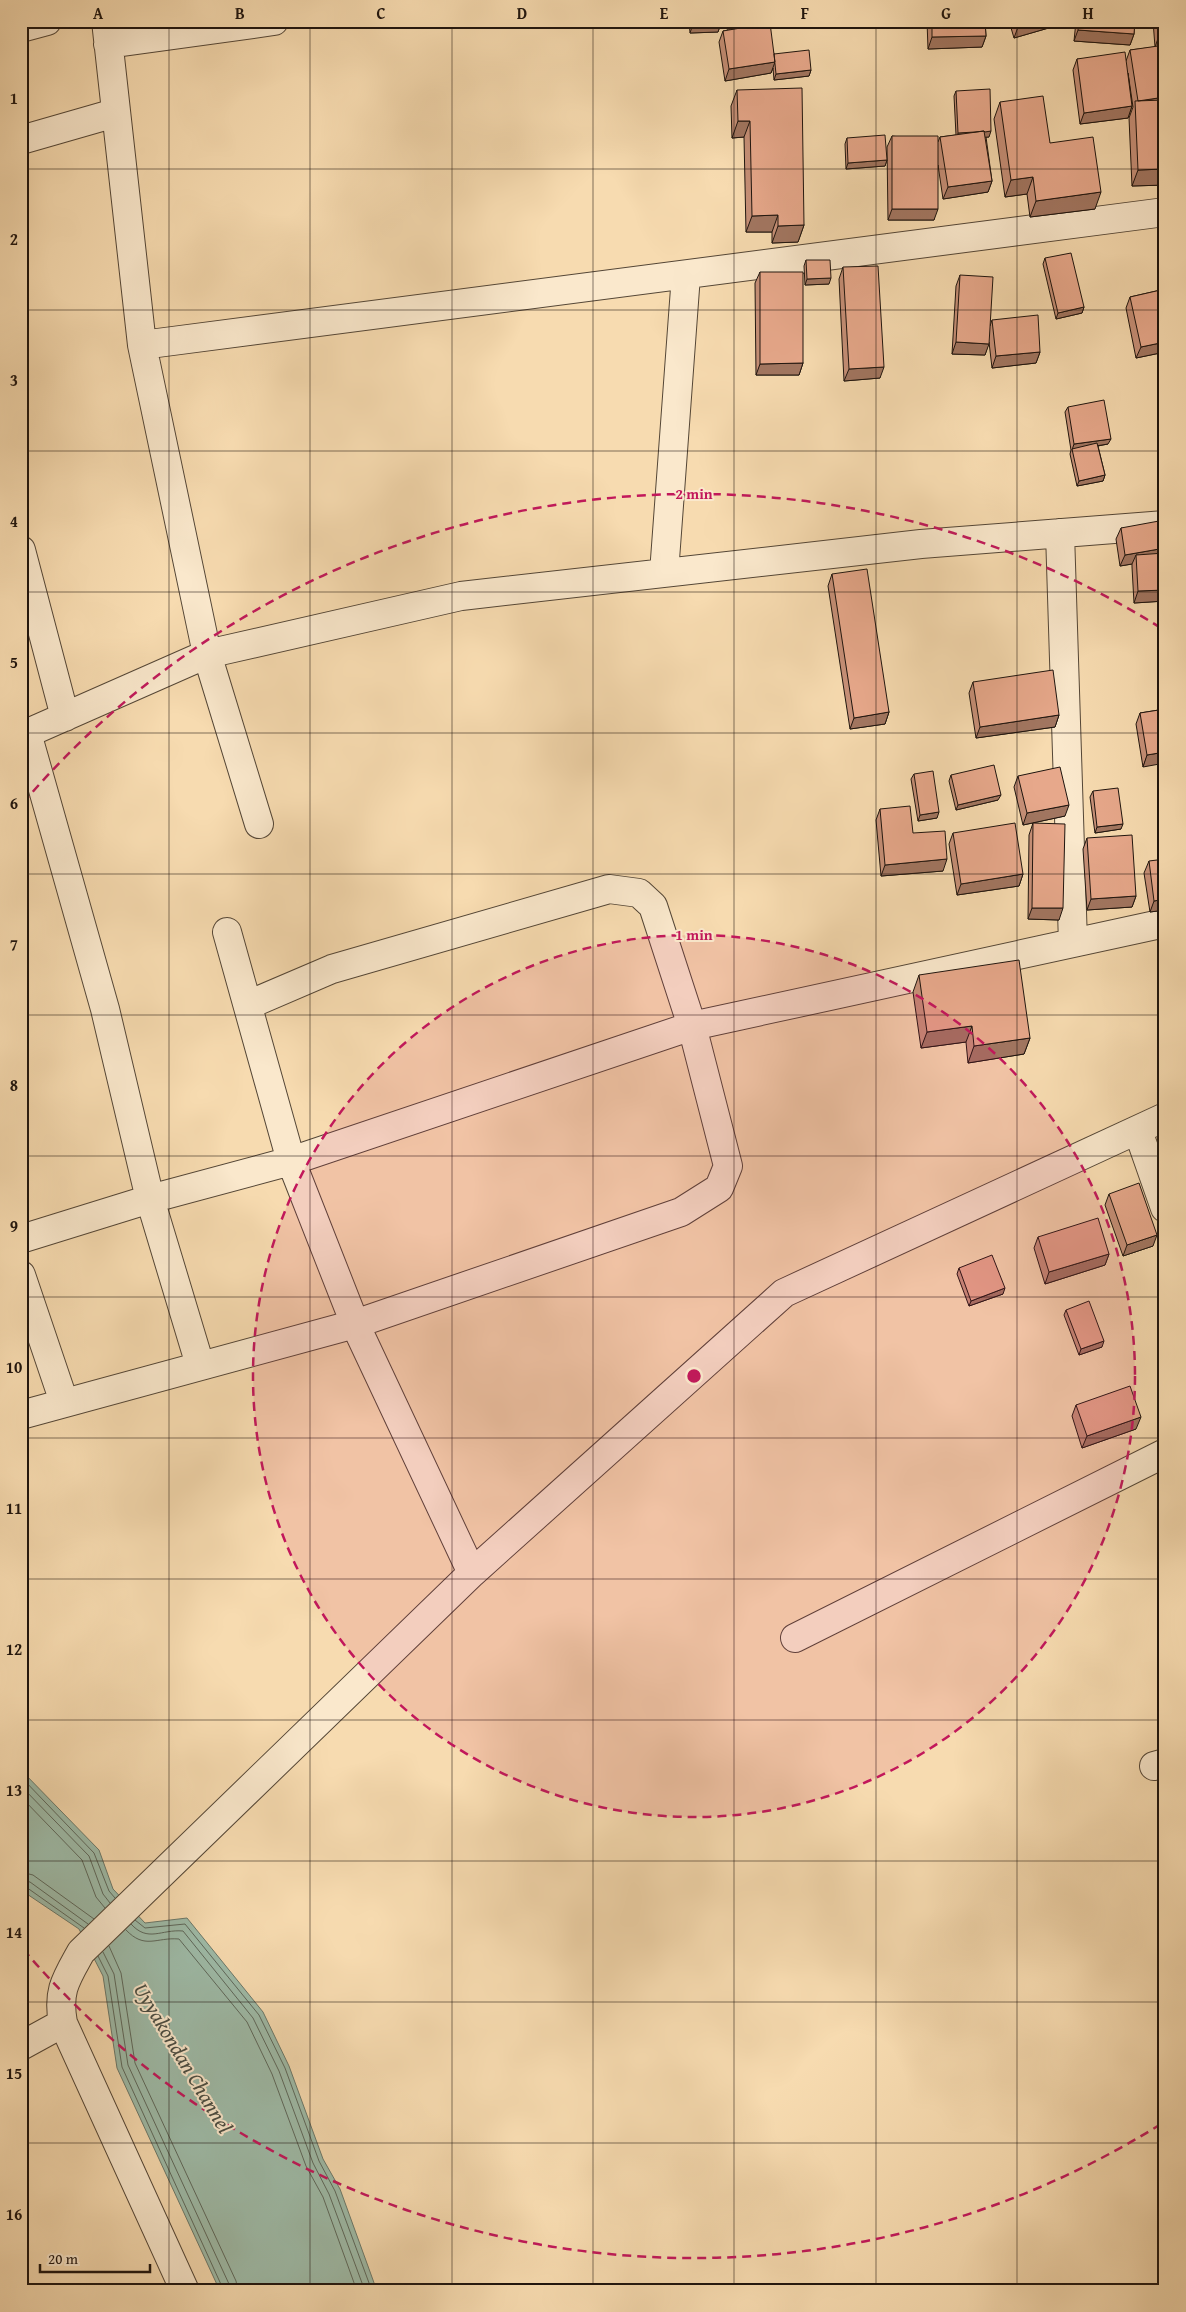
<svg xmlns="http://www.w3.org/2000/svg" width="1186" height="2312" viewBox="0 0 1186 2312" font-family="'Gentium Book Plus',serif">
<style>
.water{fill:#9ebba8;stroke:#6b786a}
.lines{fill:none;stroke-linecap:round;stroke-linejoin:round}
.shore{stroke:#5e685b;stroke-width:1}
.minor-casing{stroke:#544636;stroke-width:30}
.minor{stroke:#fae8cc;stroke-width:28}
.wall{fill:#c79078;stroke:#1e140e}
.shaded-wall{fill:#a27661;stroke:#1e140e}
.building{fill:#e7a88b;stroke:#1e140e}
.grid{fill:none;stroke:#1e140e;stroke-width:1;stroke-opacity:0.55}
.ring{fill:none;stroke:#c2185b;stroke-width:2.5;stroke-dasharray:9 6}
.labels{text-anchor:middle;stroke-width:4;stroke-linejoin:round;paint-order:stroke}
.water-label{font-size:21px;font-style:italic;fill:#4b4e44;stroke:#fae8cc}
.centre{fill:#c2185b;stroke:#fae8cc;stroke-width:2.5}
.ring-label{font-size:15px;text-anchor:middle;font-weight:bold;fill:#c2185b;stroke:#fae8cc;stroke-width:4;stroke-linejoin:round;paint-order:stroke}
.neatline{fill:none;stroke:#1e140e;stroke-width:2}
.grid-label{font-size:16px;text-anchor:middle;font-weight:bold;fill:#1e140e}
</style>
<rect width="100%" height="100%" fill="#f7dbb0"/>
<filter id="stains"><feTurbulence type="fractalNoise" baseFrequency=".004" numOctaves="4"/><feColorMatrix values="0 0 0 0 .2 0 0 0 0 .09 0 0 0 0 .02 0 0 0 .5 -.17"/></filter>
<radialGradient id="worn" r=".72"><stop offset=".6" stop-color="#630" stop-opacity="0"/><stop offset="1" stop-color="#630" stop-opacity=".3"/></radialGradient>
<!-- water -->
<path class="water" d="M21 1770 99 1850 113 1889 145 1923 187 1918 263 2012 289 2066 323 2159 340 2189 377 2291H220L117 2068 103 1976 79 1929 21 1890Z"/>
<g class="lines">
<!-- shore -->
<path class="shore" d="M21 1777 94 1853 109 1891 115 1898
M21 1786 89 1856 103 1894 110 1903
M21 1797 82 1860 96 1897 105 1908
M21 1872 33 1875 94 1919
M21 1880 30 1882 88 1924
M21 1886 26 1887 84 1928
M135 1920 145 1928 185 1924 259 2015 285 2068 319 2161 335 2191 372 2291
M131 1924C148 1943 161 1929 183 1931L253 2018 279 2071 313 2163 329 2194 365 2291
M126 1930C145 1950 156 1937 179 1939L247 2022 272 2074 306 2166 323 2197 357 2291
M109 1946 121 1973 135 2063 236 2281 238 2291
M103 1952 114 1974 128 2065 229 2284 230 2291
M98 1956 108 1976 122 2067 224 2291"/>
<!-- minor casing -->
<g class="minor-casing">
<path id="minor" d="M106 21 142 345 207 654 259 824
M21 28 47 21
M108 44 274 21
M21 140 115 113
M142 345 1165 212
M1060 533 1073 943
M21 550 65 717
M664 573 686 275
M27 733 105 1009 150 1199 200 1365
M21 736 207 654 461 596 921 544 1165 525
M227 932 291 1161 355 1324 472 1573
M1138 1131 1165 1208
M21 1239 150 1199 291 1161 692 1026 1165 923
M21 1275 64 1402
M21 1415 355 1324 681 1212 719 1188 728 1166 692 1026 653 906 639 893 609 889 332 969 248 1005
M795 1638 1165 1453
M1154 1766 1165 1763
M21 2046 63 2023
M185 2291 63 2023C57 1991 66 1979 81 1952L472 1573 784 1293 1165 1117"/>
</g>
<!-- minor -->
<use href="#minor" class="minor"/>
</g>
<!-- wall -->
<path class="wall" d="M689 21H720V26L718 32 690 33Z
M727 21H766L765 24 774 54 811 70 809 76 774 80 773 68 771 73 725 81 719 42 723 31 728 30Z
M927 21H985L986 36 982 47 928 49Z
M1009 21H1054L1052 27 1014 38Z
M1076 21H1135L1134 34 1130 45 1074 41Z
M1153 21H1165V185L1132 186 1129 118 1133 107 1128 73 1132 106 1128 118 1080 124 1073 70 1077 59 1126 61 1130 50 1155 47Z
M737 90 804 225 798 242 772 243V232H746L744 137 732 138 731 106Z
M956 91 989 137H986L992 181 988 192 943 199 938 165 934 220H888L887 147 892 136 938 142 940 137 956 135 954 96Z
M1000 102 1050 143 1095 209 1030 217 1027 194 1005 197 994 119Z
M847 138 887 160 885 166 846 169 845 144Z
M1045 258 1084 307 1082 313 1056 319 1043 264Z
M806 260 829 284 805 285 804 266Z
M843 267 880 378 844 381 839 279Z
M760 272 803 363 799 375H756L755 283Z
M960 275 990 326 992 320 1040 352 1036 363 992 368 989 342 985 355 952 354 956 286Z
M1165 289V352L1136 358 1126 308 1130 297Z
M1068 407 1108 444 1098 446 1105 475 1103 481 1077 486 1070 454 1071 450 1065 412Z
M1121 528 1160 534 1165 533V601L1134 603 1132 567V564L1120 566 1116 539Z
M832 574 889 712 885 724 850 729 828 586Z
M973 682 1059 715 1055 727 976 738 969 693Z
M1165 709 1143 767 1136 724 1140 713Z
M914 774 937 818 918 821 911 779Z
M951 775 998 800 956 810 949 781Z
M1018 776 1065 816 1023 825 1014 787Z
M1093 791 1121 829 1095 833 1090 797Z
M880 809 913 833 943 871 881 876 876 820Z
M1033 823 1059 920 1028 919 1029 835Z
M953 833 1023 874 1019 886 957 895 949 844Z
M1087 838 1136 896 1132 907 1087 910 1083 849Z
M1149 861 1165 910 1150 912 1144 873Z
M919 975 1030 1038 1024 1054 968 1063 966 1042 921 1048 913 992Z
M1109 1194 1153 1246 1123 1256 1105 1205Z
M1038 1237 1109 1254 1105 1265 1045 1284 1034 1248Z
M959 1268 1003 1294 969 1306 957 1274Z
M1066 1310 1102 1347 1079 1355 1064 1315Z
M1076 1405 1136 1429 1082 1448 1072 1416Z"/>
<!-- shaded-wall -->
<path class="shaded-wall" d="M733 21H766L764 25 729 32Z
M1037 21H1054L1052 27 1014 38 1018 27Z
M720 26 718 32 690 33 692 27Z
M1078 30 1134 34 1130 45 1074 41Z
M1161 30H1165V46L1155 47Z
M986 36 982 47 928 49 932 37Z
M775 62 771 73 725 81 729 69Z
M811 70 809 76 774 80 776 74Z
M1165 97V108L1138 101Z
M1132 106 1128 118 1080 124 1084 113Z
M738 121H750L744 137 732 138Z
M991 131 989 137 956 139 958 133Z
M887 160 885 166 846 169 848 163Z
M1165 169V185L1132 186 1138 170Z
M1033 177 1027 194 1005 197 1011 180Z
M992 181 988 192 943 199 948 187Z
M1101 192 1095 209 1030 217 1036 201Z
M892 209H938L934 220H888Z
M778 215 772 232H746L752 216Z
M804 225 798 242 772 243 778 226Z
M831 278 829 284 805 285 807 279Z
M1084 307 1082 313 1056 319 1058 313Z
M956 342 989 344 985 355 952 354Z
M1165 342V352L1136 358 1141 347Z
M1040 352 1036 363 992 368 996 356Z
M803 363 799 375H756L760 364Z
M884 367 880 378 844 381 849 369Z
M1111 439 1108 444 1072 450 1074 444Z
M1105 475 1103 481 1077 486 1079 481Z
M1165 548V559L1136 555 1132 564 1120 566 1125 555Z
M1165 590V601L1134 603 1138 591Z
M889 712 885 724 850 729 854 718Z
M1059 715 1055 727 976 738 980 727Z
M1165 752V763L1143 767 1147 755Z
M1001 795 998 800 956 810 958 805Z
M1069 805 1065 816 1023 825 1027 813Z
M939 812 937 818 918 821 920 815Z
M1123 824 1121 829 1095 833 1097 827Z
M947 859 943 871 881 876 885 865Z
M1023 874 1019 886 957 895 961 884Z
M1136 896 1132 907 1087 910 1091 899Z
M1165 899V910L1150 912 1154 901Z
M1032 908H1063L1059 920 1028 919Z
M972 1026 966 1042 921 1048 927 1032Z
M1030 1038 1024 1054 968 1063 974 1046Z
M1157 1235 1153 1246 1123 1256 1127 1245Z
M1109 1254 1105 1265 1045 1284 1049 1272Z
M1005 1288 1003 1294 969 1306 971 1301Z
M1104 1341 1102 1347 1079 1355 1081 1349Z
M1141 1417 1136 1429 1082 1448 1087 1436Z"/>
<!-- building -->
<path class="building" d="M692 21H720V26L692 27Z
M932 21H985L986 36 932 37Z
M1016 21H1037L1018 27Z
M1079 21H1135L1134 34 1078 30Z
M1160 21H1165V30H1161Z
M770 23 775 62 729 69 723 31Z
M1165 45V97L1138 101 1130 50Z
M809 50 811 70 776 74 774 54Z
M1125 52 1132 106 1084 113 1077 59Z
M802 88 804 225 778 226V215L752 216 750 121H738L737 90Z
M990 89 991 131 985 132 984 131 975 132 958 133 956 91Z
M1043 96 1050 143 1093 137 1101 192 1036 201 1033 177 1011 180 1000 102Z
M1165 100V169L1138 170 1135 101Z
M984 131 992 181 948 187 940 137Z
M885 135 887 160 848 163 847 138Z
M892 136H938V209H892Z
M1071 253 1084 307 1058 313 1045 258Z
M806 260H830L831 278 807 279Z
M878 266 884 367 849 369 843 267Z
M760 272H803V363L760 364Z
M960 275 993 277 989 344 956 342Z
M1165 289V342L1141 347 1130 297Z
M1038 315 1040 352 996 356 992 320Z
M1104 400 1111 439 1074 444 1068 407Z
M1097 443 1105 475 1079 481 1072 449Z
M1159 521 1160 534 1165 533V548L1125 555 1121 528Z
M1165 553V590L1138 591 1136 555Z
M867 569 889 712 854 718 832 574Z
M1053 670 1059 715 980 727 973 682Z
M1165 709V752L1147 755 1140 713Z
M994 765 1001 795 958 805 951 775Z
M1060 767 1069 805 1027 813 1018 776Z
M933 771 939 812 920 815 914 774Z
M1118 788 1123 824 1097 827 1093 791Z
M910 806 913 833 945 831 947 859 885 865 880 809Z
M1015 823 1023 874 961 884 953 833Z
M1033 823 1065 824 1063 908H1032Z
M1132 835 1136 896 1091 899 1087 838Z
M1165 859V899L1154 901 1149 861Z
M1019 960 1030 1038 974 1046 972 1026 927 1032 919 975Z
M1139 1183 1157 1235 1127 1245 1109 1194Z
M1098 1218 1109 1254 1049 1272 1038 1237Z
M992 1255 1005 1288 971 1301 959 1268Z
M1089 1301 1104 1341 1081 1349 1066 1310Z
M1130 1386 1141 1417 1087 1436 1076 1405Z"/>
<!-- grid -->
<path class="grid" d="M169 21V2291M310 21V2291M452 21V2291M593 21V2291M734 21V2291M876 21V2291M1017 21V2291M21 169H1165M21 310H1165M21 451H1165M21 592H1165M21 733H1165M21 874H1165M21 1015H1165M21 1156H1165M21 1297H1165M21 1438H1165M21 1579H1165M21 1720H1165M21 1861H1165M21 2002H1165M21 2143H1165"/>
<!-- distance rings -->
<circle cx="694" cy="1376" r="441" fill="#c2185b" fill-opacity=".12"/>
<g class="ring">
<circle cx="694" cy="1376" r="441"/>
<path d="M1161 2124A882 882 0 0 1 23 1949M23 803A882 882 0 0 1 1161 628"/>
</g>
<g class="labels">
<!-- water labels -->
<g class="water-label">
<text transform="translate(183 2058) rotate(59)" y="7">Uyyakondan Channel</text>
</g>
</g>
<circle cx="694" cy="1376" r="8" class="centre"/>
<g class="ring-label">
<text x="694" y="499">2 min</text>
<text x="694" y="940">1 min</text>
</g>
<!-- margin -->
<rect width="1186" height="2312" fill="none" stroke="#f7dbb0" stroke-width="55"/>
<!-- scale -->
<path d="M40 2264v8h110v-8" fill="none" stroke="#1e140e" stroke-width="2.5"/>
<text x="48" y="2264" font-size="15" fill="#1e140e" stroke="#fae8cc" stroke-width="4" paint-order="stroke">20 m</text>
<rect x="28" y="28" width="1130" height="2256" class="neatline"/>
<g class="grid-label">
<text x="98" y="19">A</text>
<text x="240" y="19">B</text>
<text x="381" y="19">C</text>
<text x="522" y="19">D</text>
<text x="664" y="19">E</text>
<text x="805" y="19">F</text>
<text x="946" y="19">G</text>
<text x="1088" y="19">H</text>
<text x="14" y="104">1</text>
<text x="14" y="245">2</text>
<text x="14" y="386">3</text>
<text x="14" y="527">4</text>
<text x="14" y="668">5</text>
<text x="14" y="809">6</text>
<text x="14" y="950">7</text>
<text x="14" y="1091">8</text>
<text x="14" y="1232">9</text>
<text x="14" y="1373">10</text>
<text x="14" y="1514">11</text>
<text x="14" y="1655">12</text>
<text x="14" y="1796">13</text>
<text x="14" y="1938">14</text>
<text x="14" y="2079">15</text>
<text x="14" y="2220">16</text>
</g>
<rect width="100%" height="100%" filter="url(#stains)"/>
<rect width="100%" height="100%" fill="url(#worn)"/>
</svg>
